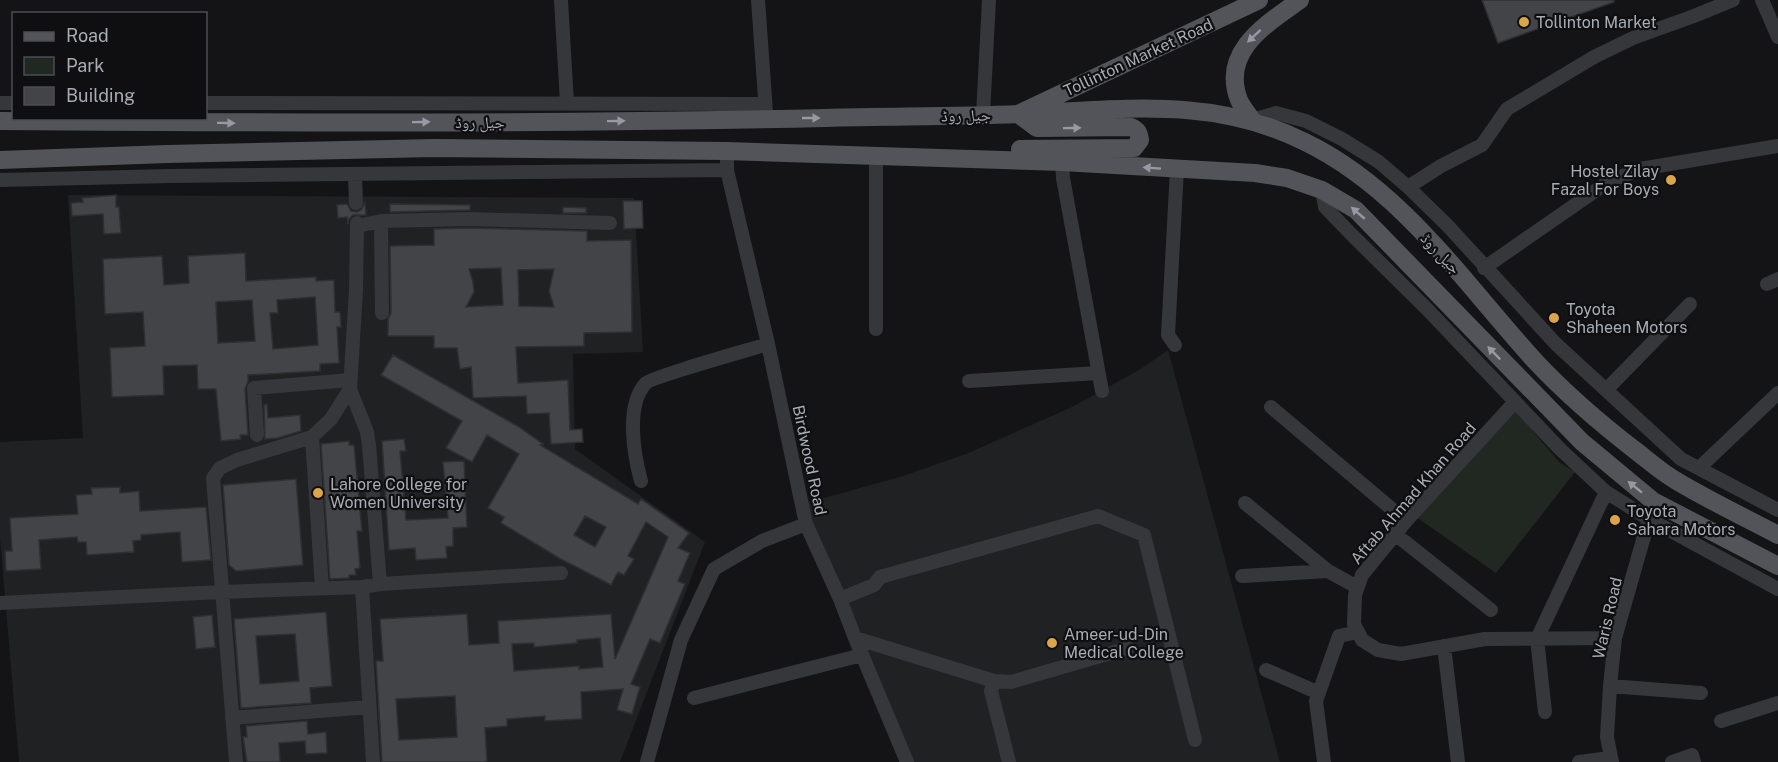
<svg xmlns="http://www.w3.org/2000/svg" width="1778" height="762" viewBox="0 0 1778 762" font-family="'Public Sans','Noto Naskh Arabic',sans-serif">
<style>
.built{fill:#202123}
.green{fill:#212822}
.building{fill:#434448;stroke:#2f2f32;stroke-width:1.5;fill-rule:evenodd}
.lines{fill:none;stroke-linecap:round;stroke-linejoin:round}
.minor{stroke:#36373a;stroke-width:14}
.major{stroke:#525459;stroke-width:18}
.oneway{fill:#979aa2}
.poi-dot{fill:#dba548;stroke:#0f0f11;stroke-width:2}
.labels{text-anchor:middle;stroke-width:4.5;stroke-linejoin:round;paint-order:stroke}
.poi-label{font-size:16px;fill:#a8acb4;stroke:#0f0f11;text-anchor:start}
.street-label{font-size:16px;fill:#a8acb4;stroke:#0f0f11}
</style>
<rect width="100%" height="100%" fill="#141416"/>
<!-- built -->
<path class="built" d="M68 195 634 198 643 352 573 354 575 449 705 542 620 762H19L0 538V442L83 438Z
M1168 350 1280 762H907L802 504 900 477 966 454 1072 407 1139 370Z"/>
<!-- green -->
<path class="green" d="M1513 407 1559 462 1575 472 1496 573 1412 514Z"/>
<!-- building -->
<path class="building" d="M1482 0H1614V2L1498 43Z
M116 195V207H119L121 233 104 234 103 214 72 216 71 203 83 202 82 198Z
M623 201H642L643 228 624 229Z
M365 203 366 215H353L349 219 348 224 347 217 338 218 337 205 347 204 351 211 357 212 361 210Z
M390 204 470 205V210L390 212Z
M563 207 586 208V213H563Z
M469 228 587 231V241L631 240 632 332 584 333V346L516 347 518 383 568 380 570 430 582 429 583 442 551 444 549 413 527 414 526 396 473 398 471 367 460 369 457 348H434V336H388V319L391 313 390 246 434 245V229ZM501 268 503 305 466 307 474 292 473 282 469 269ZM554 269 549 291 554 307 519 306 518 270Z
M245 253 246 281 316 277V281L334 280 335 312H340L341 327H337L339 363 320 364V371L248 375V381L245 389 248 435H240L241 439 221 441 216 389H198L197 365 163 366 164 395 112 397 110 348 145 346 143 312 105 314 103 259 162 256 164 285 189 283 188 256ZM315 297 318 345 273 349 270 313H278L277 300ZM252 300 255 341 218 343 216 302Z
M393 355 519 427 543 444 540 445 638 504 641 499 689 533 678 548 690 553 678 581 685 584 660 643 650 639 631 684 640 687 632 714 617 710 623 689 581 692 582 719 545 721V716L507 719V726L485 728 487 762H382L376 661H383L380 619 467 614 469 645 499 643 498 621 611 614 615 659 668 537 646 522 628 556 634 559 624 575 618 572 611 585 559 558 501 523 504 517 488 508 519 454 487 435 472 462 446 448 462 421 381 375ZM585 516 606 527 595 547 574 535ZM600 638 603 667 579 669V666L514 671 512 644 534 643V647L577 643V640ZM455 696 457 737 399 740 396 699Z
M267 404 268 418 300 415 301 431 278 438 265 439 264 405Z
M404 439 406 451H400L406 520 448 518 443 462 464 461 467 527 453 528V546L446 547 447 558 416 560 415 548 389 550 382 441Z
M349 441V445H354L362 531H357L360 568 355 569 356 575H349V578L330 579 321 444Z
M296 479 303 565 236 571 229 565 223 485Z
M120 487V493L139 491 140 511 206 507 211 560 182 562 180 532 141 535V540L133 541 134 552 87 555 86 542H78L77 537 39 540 41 569 6 571 5 551H12L10 518 78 514 76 495 92 494 91 488Z
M326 612 332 686 310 688 311 703 241 708 234 619ZM295 634 299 681 260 684 256 636Z
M212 615 215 647 196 649 193 617Z
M307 721 308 734 326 732 327 753 306 754 305 741 279 743 280 762H247L243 737H247L246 726Z"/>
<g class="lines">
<!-- minor -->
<path class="minor" d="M561 0 567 103
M758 0 766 112
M1762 0 1778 37
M0 103H14
M206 103 765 104
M983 115 989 0
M1252 120 1276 113 1306 121 1342 139 1379 162 1408 187 1448 226 1556 344 1681 459 1778 510
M727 151V170L768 344 806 524 840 599 855 638 907 762
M1062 162 1063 178 1102 391
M355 176 356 203
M0 180 170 176 727 170
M1408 187 1441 166 1482 145 1507 109 1594 57 1633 38 1694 16 1733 0
M1322 190 1325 207 1351 234 1427 309 1560 449 1606 492 1649 519 1778 589
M381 221 382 313
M357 223 356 290 350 389 367 432 369 445 380 584
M357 226 381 221 469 219 610 223
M1484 268 1608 182 1640 169 1778 146
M1767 284 1778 279
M876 329V156
M1175 345 1168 335 1177 169
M969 381 1098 373
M1606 390 1690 304
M1514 403 1406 521 1362 575 1355 595 1354 624 1362 640 1378 650 1401 654 1485 639 1615 638
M1271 407 1406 521
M257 435 254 388 350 380
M312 437 322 588
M1699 468 1778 393
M641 481C634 455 625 405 646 383 652 377 752 349 768 344
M1245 503 1328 571
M1395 534 1491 610
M1242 576 1328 571 1357 587
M362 587 373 762
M840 599 874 585 880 577 1098 516 1144 535 1195 740
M0 603 221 592 362 587 380 584 561 573
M855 638 994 681 1011 682 1128 648
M1444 646 1458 762
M1266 670 1319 693
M994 681 991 691 1009 762
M1610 686 1701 693
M694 698 862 655
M1545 712 1537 639 1606 492
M232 718 369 707
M1721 721 1778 703
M236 762 213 478 220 468 237 460 312 437 331 419 350 389
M647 762 681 640 714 569 762 541 806 524
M1324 762 1316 701 1339 636 1358 632
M1579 762 1610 758
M1612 762 1607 737 1610 686 1615 638 1649 519
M1672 762 1692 755 1694 762"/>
<!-- major -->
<path class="major" d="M1252 120C1248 114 1242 107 1239 100 1220 51 1267 24 1300 0
M0 121C275 123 550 124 825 118 890 116 955 117 1019 114 1119 110 1211 95 1305 142 1402 189 1464 283 1535 361 1566 394 1601 424 1636 451 1649 461 1661 472 1675 480 1708 500 1744 517 1778 535
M1020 149 1134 148 1140 140C1139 133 1138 130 1131 127L1037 128 1018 114 1259 0
M0 160 167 154 434 148 727 151 1062 162 1255 173 1287 178 1322 190 1356 210 1582 442 1653 501 1778 566"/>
</g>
<!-- one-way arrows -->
<defs><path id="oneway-solid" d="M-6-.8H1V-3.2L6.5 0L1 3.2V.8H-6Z" transform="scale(1.5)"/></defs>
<g class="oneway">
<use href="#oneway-solid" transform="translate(1254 36) rotate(137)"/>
<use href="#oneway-solid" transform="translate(811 118)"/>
<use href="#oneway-solid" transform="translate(616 121) rotate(-1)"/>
<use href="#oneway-solid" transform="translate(421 122) rotate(-1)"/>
<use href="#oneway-solid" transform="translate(226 123) rotate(1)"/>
<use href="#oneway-solid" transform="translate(1072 128) rotate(-1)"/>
<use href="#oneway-solid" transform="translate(1152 168) rotate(-176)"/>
<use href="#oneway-solid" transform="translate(1358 213) rotate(-139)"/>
<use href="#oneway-solid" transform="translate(1494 353) rotate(-134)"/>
<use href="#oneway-solid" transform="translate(1635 487) rotate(-141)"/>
</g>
<!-- markers -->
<g class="poi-dot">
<circle cx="1524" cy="22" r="6"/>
<circle cx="1671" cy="180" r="6"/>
<circle cx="1554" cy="318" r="6"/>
<circle cx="318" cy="493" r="6"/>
<circle cx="1615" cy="520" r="6"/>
<circle cx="1052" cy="643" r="6"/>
</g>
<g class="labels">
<!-- poi labels -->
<g class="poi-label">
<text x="1536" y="28">Tollinton Market</text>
<text x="1659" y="177" text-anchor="end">Hostel Zilay<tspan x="1659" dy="18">Fazal For Boys</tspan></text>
<text x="1566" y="315">Toyota<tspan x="1566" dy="18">Shaheen Motors</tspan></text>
<text x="330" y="490">Lahore College for<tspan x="330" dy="18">Women University</tspan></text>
<text x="1627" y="517">Toyota<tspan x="1627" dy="18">Sahara Motors</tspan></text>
<text x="1064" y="640">Ameer-ud-Din<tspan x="1064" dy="18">Medical College</tspan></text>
</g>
<!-- street labels -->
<g class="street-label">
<text transform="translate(1138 57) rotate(-25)" y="6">Tollinton Market Road</text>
<text transform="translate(966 115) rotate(-1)" y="6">جیل روڈ</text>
<text x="480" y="128">جیل روڈ</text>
<text transform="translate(1441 253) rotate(46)" y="6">جیل روڈ</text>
<text transform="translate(810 460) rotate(78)" y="6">Birdwood Road</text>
<text transform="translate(1413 493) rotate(-49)" y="6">Aftab Ahmad Khan Road</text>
<text transform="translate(1607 618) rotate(-77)" y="6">Waris Road</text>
</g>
</g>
<!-- legend -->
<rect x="12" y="12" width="195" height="108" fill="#0f0f11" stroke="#4c4e52" stroke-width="1.5"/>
<rect x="24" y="32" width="30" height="9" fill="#525459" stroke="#4c4e52" stroke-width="1.5"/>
<text x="66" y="42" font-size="18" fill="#a8acb4">Road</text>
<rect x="24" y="57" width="30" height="18" fill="#212822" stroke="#4c4e52" stroke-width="1.5"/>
<text x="66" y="72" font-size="18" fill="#a8acb4">Park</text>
<rect x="24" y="87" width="30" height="18" fill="#434448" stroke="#4c4e52" stroke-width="1.5"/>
<text x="66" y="102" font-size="18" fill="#a8acb4">Building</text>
</svg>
